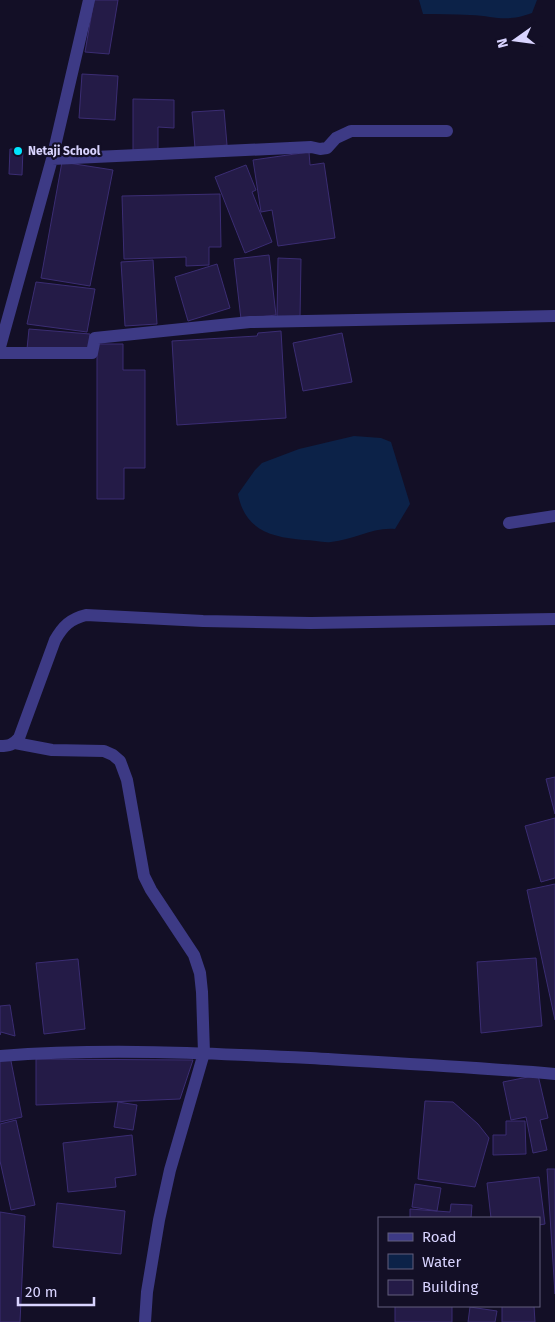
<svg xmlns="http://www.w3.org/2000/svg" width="555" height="1322" viewBox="0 0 555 1322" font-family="'Fira Sans',sans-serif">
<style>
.water{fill:#0c2248}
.building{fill:#241b47;stroke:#3b2d73}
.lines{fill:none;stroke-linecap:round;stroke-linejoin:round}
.street{stroke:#3d3a85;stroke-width:12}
.poi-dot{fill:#00e5ff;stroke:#130f26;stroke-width:2}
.labels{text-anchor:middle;stroke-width:4.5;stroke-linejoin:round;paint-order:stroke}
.poi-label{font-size:12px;font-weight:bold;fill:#d9d4ff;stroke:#130f26;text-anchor:start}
</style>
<rect width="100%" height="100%" fill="#130f26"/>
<!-- water -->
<path class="water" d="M419 0H537L532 13C504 23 497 16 470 15 454 14 438 14 423 14Z
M354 436 381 438 391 442 410 504 395 529C372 527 354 540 331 542 323 543 313 540 304 540 272 537 245 531 238 494L255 470 262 463 299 449Z"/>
<!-- building -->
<path class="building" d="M94 0H118L109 54 85 52Z
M82 74 118 76 115 120 79 118Z
M133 99 174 100V128L158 127V152H133Z
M224 110 227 145 195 148 192 112Z
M10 149H23L22 175 9 174Z
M309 152 310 165 324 163 335 238 278 246 272 210 261 212 253 160Z
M62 162 113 170 90 286 41 278Z
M246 165 256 190 252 192 272 242 245 253 215 177Z
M220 194 221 247H209V265L186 266V257L124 259 122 196Z
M269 255 276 315 241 319 234 259Z
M278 258 301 259 300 318H277Z
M153 260 157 324 125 326 121 262Z
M217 264 230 308 188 321 175 277Z
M36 282 95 289 87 332 27 324Z
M29 329 90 334 89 349H27Z
M281 331 286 418 177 425 172 341 257 336 258 333Z
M342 333 352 382 303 391 293 343Z
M97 344H123V370H145V468H124V499H97Z
M555 777V814L546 779Z
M555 818V878L541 882 525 826Z
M555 884V1020L527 890Z
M536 958 542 1026 481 1033 477 962Z
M78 959 85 1029 44 1034 36 963Z
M10 1005 15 1036 1 1032 0 1035V1006Z
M10 1056 22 1117 0 1122V1058Z
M36 1059 193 1060 180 1099 36 1105Z
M538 1075 548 1118 540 1120 547 1150 533 1153 526 1117 511 1120 503 1082Z
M425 1101 453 1102 478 1124 489 1138 475 1187 418 1179Z
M118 1102 137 1105 133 1130 114 1127Z
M16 1120 35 1205 11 1210 0 1161V1124Z
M506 1121H525L526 1154 493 1155V1135H506Z
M132 1135 136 1175 115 1178 116 1187 68 1192 63 1143Z
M547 1169H555V1294Z
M539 1177 545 1224 539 1225V1218H491L487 1183Z
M415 1184 441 1188 437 1211 412 1207Z
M57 1203 125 1211 121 1254 53 1247Z
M451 1204 472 1205 471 1218H410V1209L450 1212Z
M0 1212 25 1216 20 1322H0Z
M395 1306H452V1322H395Z
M482 1306H534L535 1322H502V1306Z
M470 1307 497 1311 495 1322H468Z"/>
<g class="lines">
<!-- street -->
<path class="street" d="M52 159 311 147 320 149 327 148 336 138 351 131H447
M0 347 52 159 89 0
M0 353H92L95 338 250 322 555 316
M509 523 555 516
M15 743 52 750 104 751 113 755 120 761 127 780 144 876 151 890 194 955 200 973 202 992 204 1053 170 1170 159 1220 147 1292 145 1322
M0 746C9 746 13 745 19 738L55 640C63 626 70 619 86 615L203 621 311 623 555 619
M0 1056C103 1048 207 1053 310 1058 392 1063 473 1067 555 1074"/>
</g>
<!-- markers -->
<circle class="poi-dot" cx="18" cy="151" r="5"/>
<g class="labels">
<!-- poi labels -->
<g class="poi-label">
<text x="28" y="155">Netaji School</text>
</g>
</g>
<!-- legend -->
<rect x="378" y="1217" width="162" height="90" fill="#130f26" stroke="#625e7d"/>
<rect x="388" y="1233" width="25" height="8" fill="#3d3a85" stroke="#625e7d"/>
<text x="422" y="1242" font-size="15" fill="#d9d4ff">Road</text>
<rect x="388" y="1254" width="25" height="15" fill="#0c2248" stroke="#625e7d"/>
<text x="422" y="1267" font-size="15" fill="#d9d4ff">Water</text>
<rect x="388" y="1280" width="25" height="15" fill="#241b47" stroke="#625e7d"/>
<text x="422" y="1292" font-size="15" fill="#d9d4ff">Building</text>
<!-- north arrow -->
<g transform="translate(515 40) rotate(256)" stroke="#130f26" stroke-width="4" paint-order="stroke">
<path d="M0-4L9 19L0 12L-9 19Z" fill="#d9d4ff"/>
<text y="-8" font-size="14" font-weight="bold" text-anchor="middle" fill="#d9d4ff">N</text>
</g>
<!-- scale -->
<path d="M18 1297v8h76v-8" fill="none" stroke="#d9d4ff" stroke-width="2.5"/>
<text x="25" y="1297" font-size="15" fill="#d9d4ff" stroke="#130f26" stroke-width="4" paint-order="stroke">20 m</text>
</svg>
